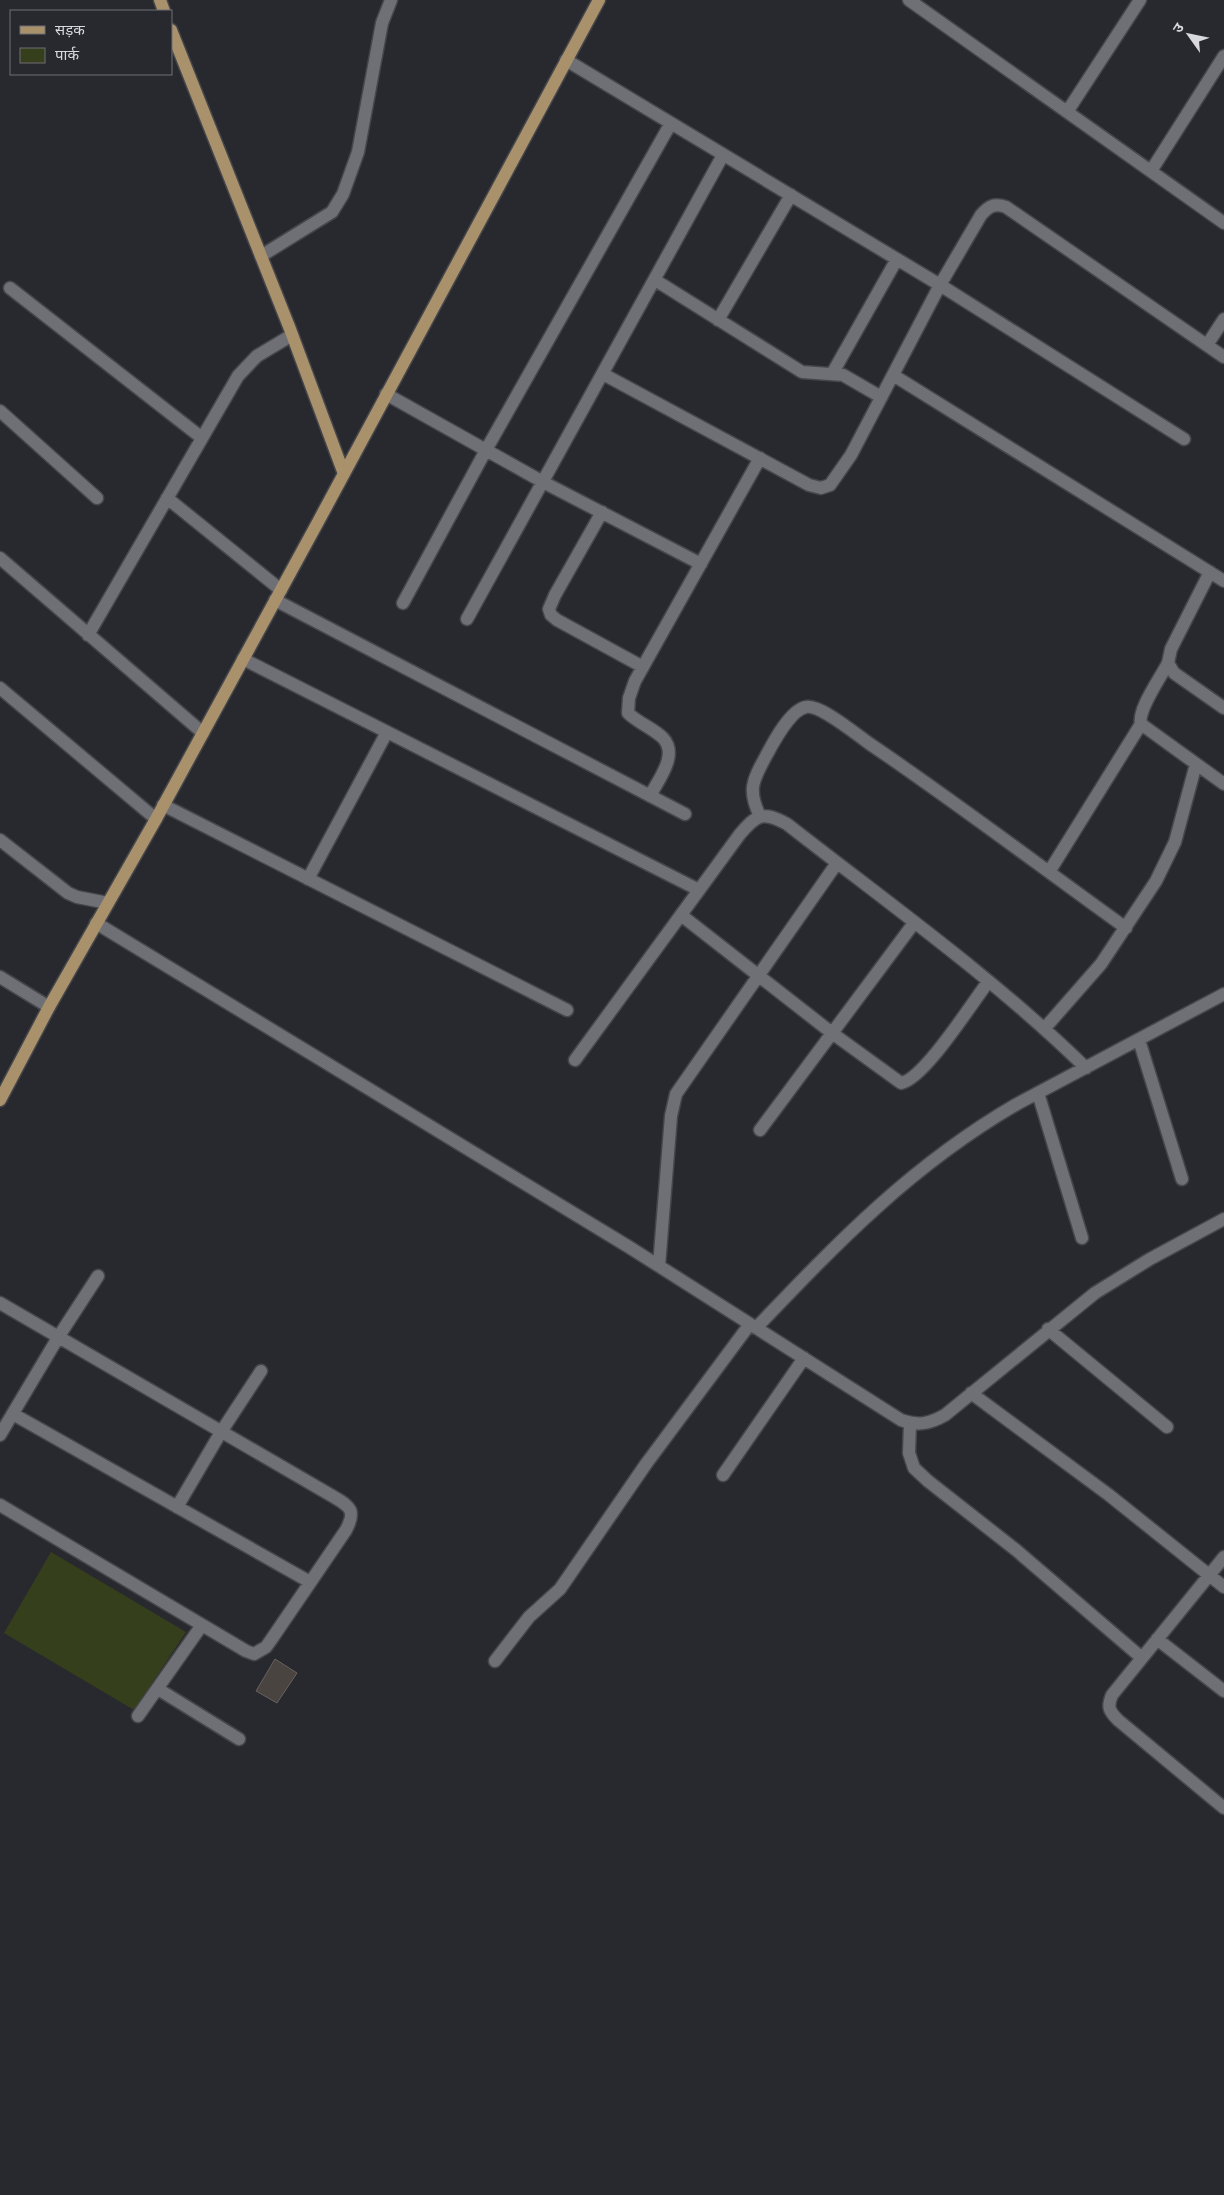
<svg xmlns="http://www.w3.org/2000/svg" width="1224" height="2195" viewBox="0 0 1224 2195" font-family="Arial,'Noto Sans Devanagari',sans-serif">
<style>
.green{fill:#353f1c}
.building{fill:#4a4441;stroke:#68615f}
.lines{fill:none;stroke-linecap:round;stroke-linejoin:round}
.minor-casing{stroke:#45464a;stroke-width:15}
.major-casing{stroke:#45464a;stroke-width:15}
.minor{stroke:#6f7076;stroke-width:12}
.major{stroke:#a9916b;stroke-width:12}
</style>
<rect width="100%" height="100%" fill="#28292e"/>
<!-- green -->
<path class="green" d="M51 1552 186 1632 134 1710 4 1633Z"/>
<!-- building -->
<path class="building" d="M275 1659 297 1673 277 1703 256 1691Z"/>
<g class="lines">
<!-- minor casing -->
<g class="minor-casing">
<path id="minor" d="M909 0 1224 223
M566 60 940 285 1184 439
M1067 112 1140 0
M1151 171 1224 56
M261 256 332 212 343 194 358 152 382 23 391 0
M655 280 802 372 843 375 881 397
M10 288 202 438
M718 320 791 195
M1207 345 1224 319
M603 374 809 485 821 488 830 485 851 455 940 285 981 215C989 206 994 203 1006 207L1224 357
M832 374 897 259
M893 375 1224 581
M386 394 543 482 701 564
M0 411 97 498
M167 498 281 590
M602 512 555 595 549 609 551 615 557 620 643 667
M0 558 203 733
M1210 572 1171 649 1168 663 1174 673 1224 708
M275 600 685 814
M403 603 486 450 671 123
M467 619 723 155
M88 635 238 376 257 356 292 335
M243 659 699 890
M1168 663C1161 677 1137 710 1141 724L1224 784
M0 688 156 819
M650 796C658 780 679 755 663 738 653 728 638 723 628 713L629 698 635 681 760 458
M163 805 567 1010
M760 816C747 790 753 780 766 756 773 743 790 710 806 707 820 704 857 735 870 744 957 803 1041 867 1126 928
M0 840 68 893 77 897 108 903
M1049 872 1141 724
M308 879 387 732
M681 915 832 1033 901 1083C924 1079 972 1003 988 982
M96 923 629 1247 901 1420C918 1426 929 1424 945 1415L1095 1293 1150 1259 1224 1219
M0 977 49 1007
M1044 1029 1101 964 1156 881 1175 842 1196 764
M1139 1040 1182 1179
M575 1060 740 834C757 814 763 811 787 824 888 903 994 978 1086 1068
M1038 1093 1082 1238
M760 1130 914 923
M659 1266 671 1116 676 1094 837 863
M0 1303 334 1497C351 1507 356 1511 346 1530L271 1640 266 1647 254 1654 246 1651 0 1505
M756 1328C839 1241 912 1165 1017 1104L1224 994
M1048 1329 1167 1427
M971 1393 1109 1495 1224 1587
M13 1414 310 1582
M910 1424 909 1453 914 1468 928 1481 1016 1550 1142 1658
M0 1435 59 1336 98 1276
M723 1475 804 1358
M177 1507 221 1432 261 1371
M1224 1557 1112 1695C1107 1707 1109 1711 1118 1720L1224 1808
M1157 1639 1224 1691
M495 1661 529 1617 560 1589 646 1464 750 1324
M158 1689 239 1739
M138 1716 202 1625"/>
</g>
<!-- major casing -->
<g class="major-casing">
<path id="major" d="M160 0 164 11
M171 30 290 329 344 474
M0 1100 49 1007 156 819 318 522 599 0"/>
</g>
<!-- minor -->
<use href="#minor" class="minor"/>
<!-- major -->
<use href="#major" class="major"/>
</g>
<!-- legend -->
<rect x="10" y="10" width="162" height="65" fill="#28292e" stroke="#6f6f74"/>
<rect x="20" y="26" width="25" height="8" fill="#a9916b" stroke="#6f6f74"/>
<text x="55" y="35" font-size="15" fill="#d9d9dd">सड़क</text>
<rect x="20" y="48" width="25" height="15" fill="#353f1c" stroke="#6f6f74"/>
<text x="55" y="60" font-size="15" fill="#d9d9dd">पार्क</text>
<!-- north arrow -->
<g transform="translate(1189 35) rotate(303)" stroke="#28292e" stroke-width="4" paint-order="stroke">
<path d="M0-4L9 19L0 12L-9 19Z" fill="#d9d9dd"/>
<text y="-8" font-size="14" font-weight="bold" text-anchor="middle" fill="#d9d9dd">उ</text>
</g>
</svg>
